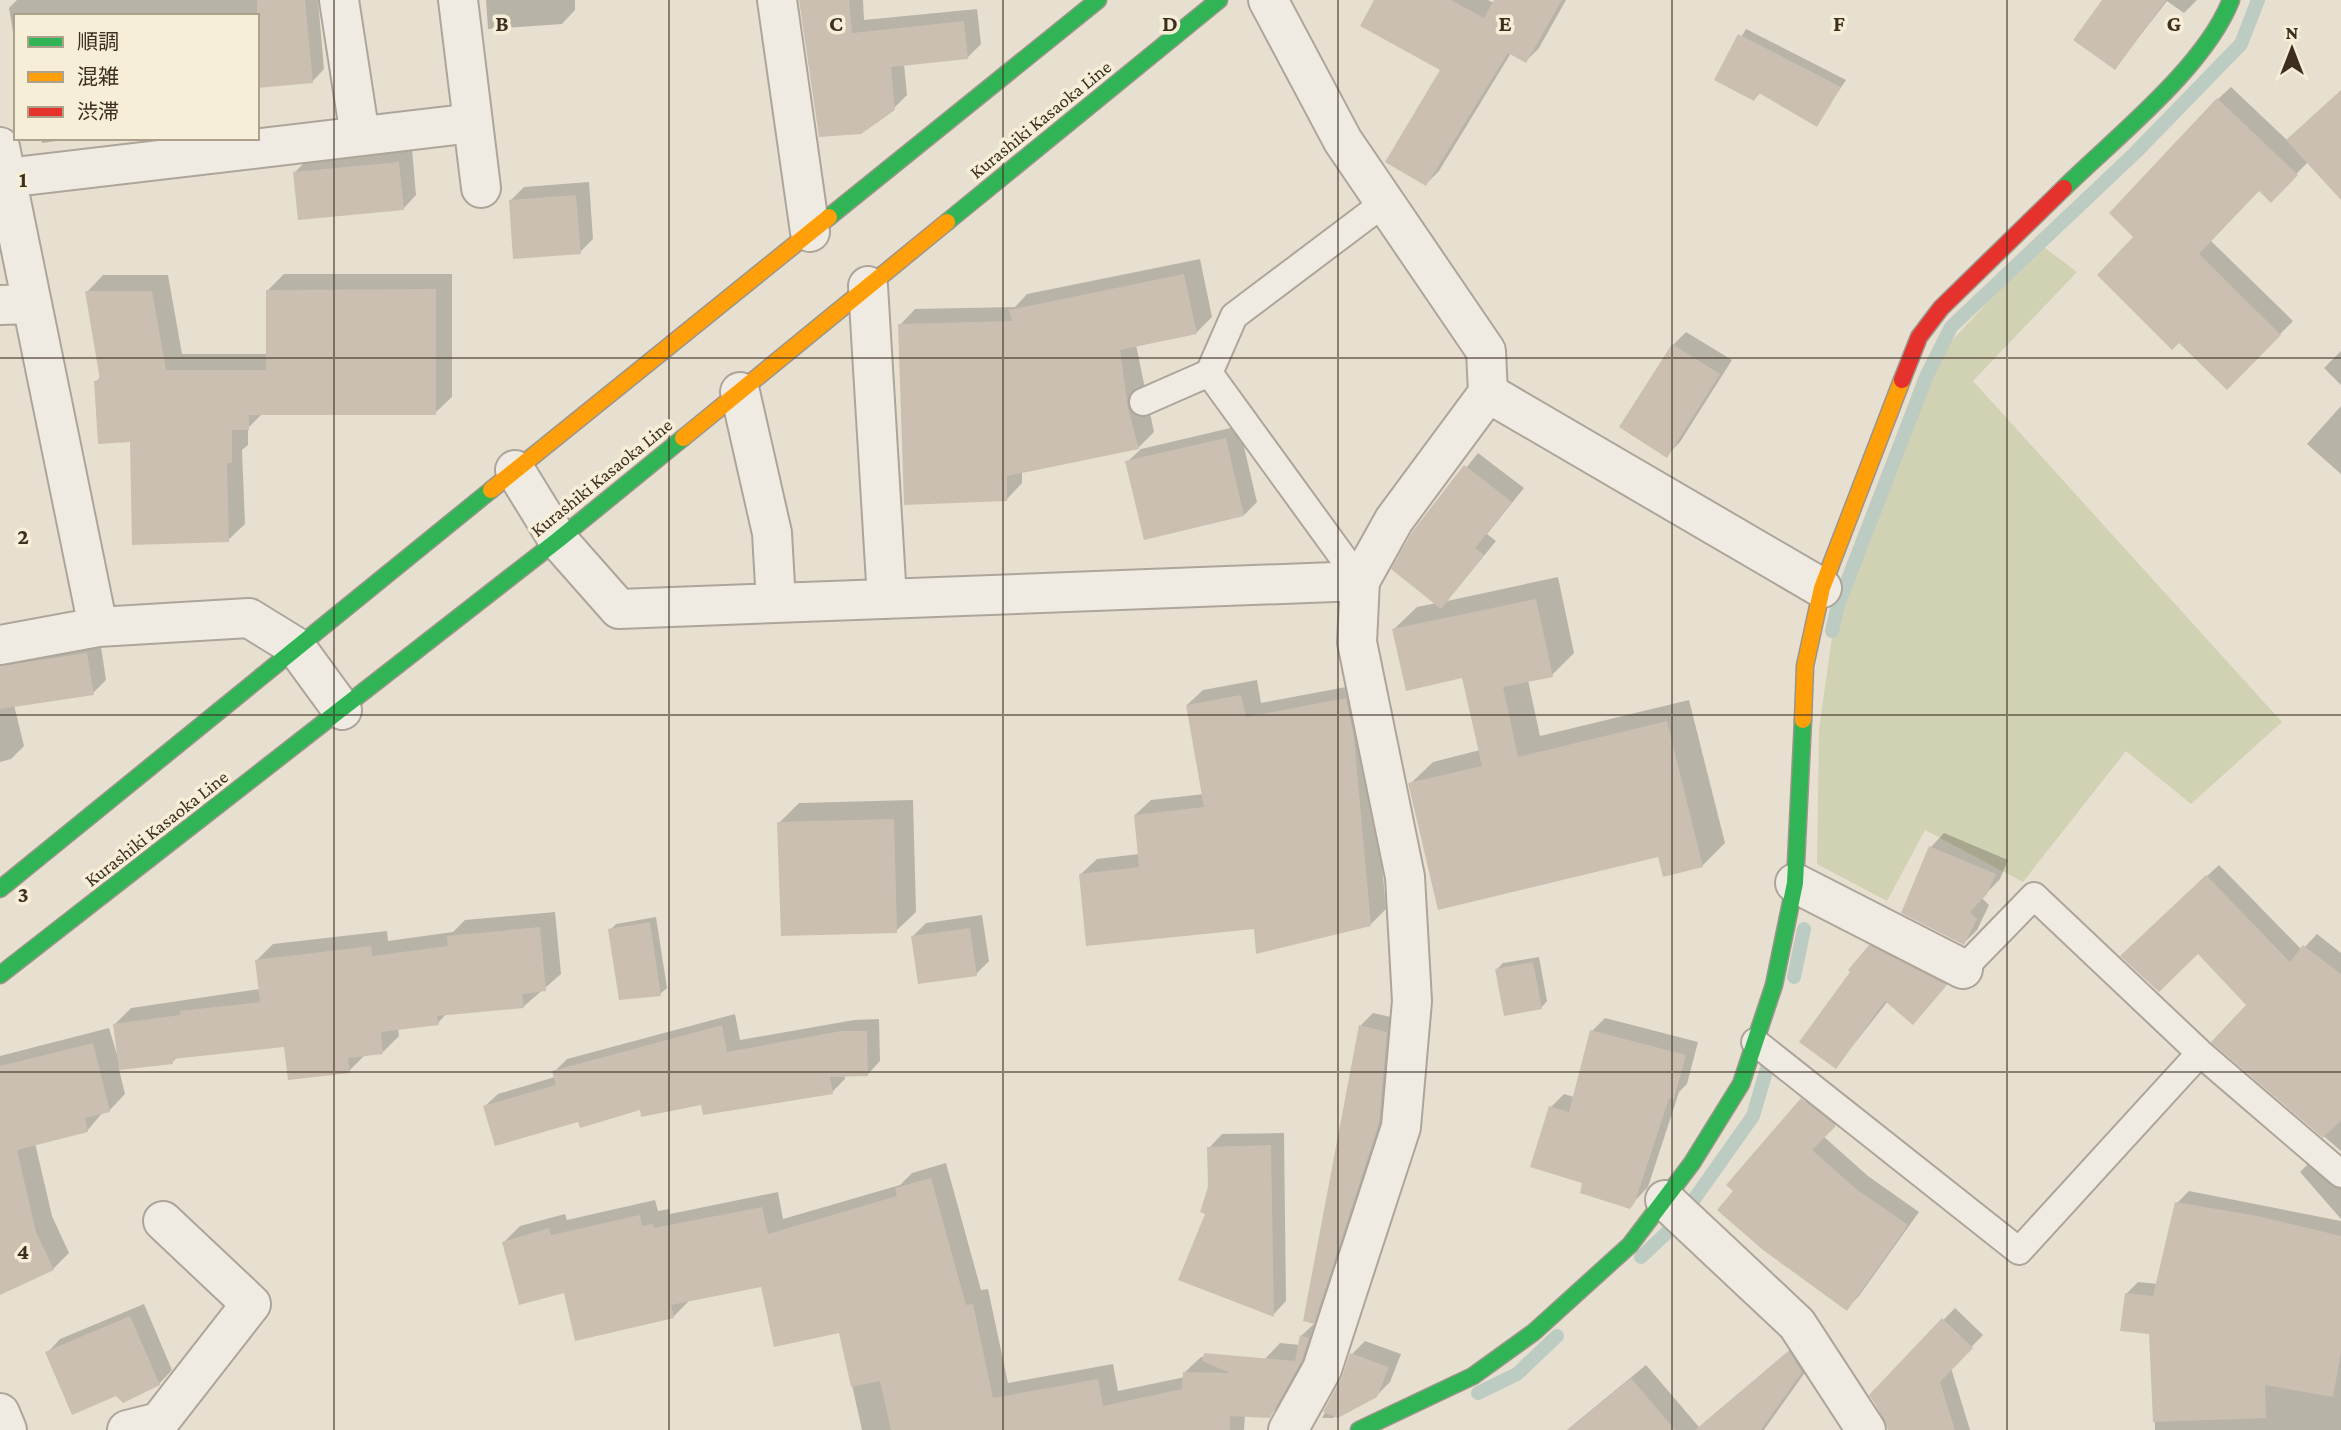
<svg xmlns="http://www.w3.org/2000/svg" width="2341" height="1430" viewBox="0 0 2341 1430" font-family="'Crimson Pro','Noto Sans JP',serif">
<style>
.cemetery{fill:#d1d1b3}
.shadow{fill:#0003}
.lines{fill:none;stroke-linecap:round;stroke-linejoin:round}
.stream{stroke:#bcccc2;stroke-width:14}
.building{fill:#cbbfb2}
.lane-casing{stroke:#ada599;stroke-width:30}
.street-casing{stroke:#ada599;stroke-width:42}
.fast-casing{stroke:#9c958a;stroke-width:19}
.slow-casing{stroke:#9c958a;stroke-width:19}
.jam-casing{stroke:#9c958a;stroke-width:19}
.lane{stroke:#efebe3;stroke-width:26}
.street{stroke:#efebe3;stroke-width:38}
.fast{stroke:#30b455;stroke-width:16}
.slow{stroke:#ff9f0a;stroke-width:16}
.jam{stroke:#e5322d;stroke-width:16}
.grid{fill:none;stroke:#3d2e20;stroke-width:2;stroke-opacity:0.55}
.labels{text-anchor:middle;stroke-width:7;stroke-linejoin:round;paint-order:stroke}
.street-label{font-size:19px;fill:#3d2e20;stroke:#f7eed8}
.grid-label{font-size:23px;text-anchor:middle;font-weight:bold;fill:#3d2e20;stroke:#f7eed8;stroke-width:7;stroke-linejoin:round;paint-order:stroke}
</style>
<rect width="100%" height="100%" fill="#e7e0d1"/>
<!-- cemetery -->
<path class="cemetery" d="M2041 245 2077 272 1973 381 2282 722 2191 804 2126 751 2023 882 1925 830 1887 901 1817 864 1819 729 1834 623 1918 377Z"/>
<!-- shadow -->
<path class="shadow" d="M17 0H318L324 69 312 82 257 16H16L15 44 9 8Z
M486 0H575V10L562 24 488 29Z
M801 0H863L864 20 977 9 981 44 968 57 904 64 907 95 894 108Z
M1376 0H1488L1494 3 1496 0H1566L1539 48 1526 61 1511 53 1439 171 1426 184 1443 70Z
M2104 0H2197L2184 13 2167 1 2115 68Z
M1746 29 1846 80 1816 125 1761 92 1754 99 1716 80Z
M2231 87 2288 141 2341 91V187L2308 162 2271 200 2259 189 2210 240 2293 321 2227 388 2136 237 2218 99Z
M41 138H80L42 143Z
M412 149 416 195 403 209 295 172 308 159Z
M589 182 593 239 580 252 511 200 524 187Z
M1200 259 1212 317 1196 333 1136 345 1154 432 1139 447 1022 471V483L1007 499 900 325 915 309 1015 307 1027 294Z
M284 274H452V397L435 413H263L248 428V445L242 450 245 524 228 540 131 440 96 382 101 376 87 292 103 275H168L182 354H268L267 291Z
M1686 332 1732 360 1680 442 1667 455 1673 345Z
M2341 351V385L2324 368Z
M2341 406V474L2307 444Z
M1239 426 1257 502 1244 515 1127 462 1141 449Z
M1478 453 1524 488 1487 534 1496 541 1447 601 1558 577 1574 653 1552 675 1528 680 1540 736 1689 700 1725 843 1702 866 1410 784 1433 762 1480 750 1464 676 1394 629 1417 607 1437 603 1414 533Z
M100 640 106 680 93 693 14 705 24 746 11 759 0 762V657Z
M1257 680 1261 703 1362 684 1369 721 1386 909 1370 925 1255 927 1081 874 1097 859 1139 854 1135 815 1151 800 1204 794 1187 705 1203 690Z
M913 800 916 912 896 931 779 823 799 803Z
M1944 833 2008 860 2000 879 1982 898 1989 905 1977 930 1964 943 1903 912 1931 847Z
M2219 865 2302 950 2317 934 2341 953V1151L2214 1042 2249 1005 2198 952 2134 944Z
M555 912 561 974 523 1007 447 1013 438 1023 398 1028 399 1036 383 1052 366 1054 349 1071 286 1045 178 1057 172 1062 119 1069 125 1094 109 1111 103 1112 87 1131 35 1143 52 1216 69 1253 53 1269 0 1294V1056L109 1028 119 1061 115 1024 131 1008 260 989 257 960 273 944 387 931 388 941 453 932 465 920Z
M982 915 989 961 976 974 913 936 926 923Z
M656 917 667 988 660 994 610 930 616 924Z
M1883 933 1958 971 1926 1009 1888 1001 1836 1067 1870 946Z
M1539 957 1547 1001 1541 1008 1497 969 1503 963Z
M1373 1013 1400 1019 1392 1108 1326 1309 1316 1319 1324 1322 1285 1400 1269 1416 1245 1415 1244 1430H862L840 1331 762 1285 689 1301 673 1317 565 1290 504 1242 520 1226 565 1214 567 1220 655 1200 658 1211 669 1209 670 1214 778 1192 783 1219 900 1185 912 1173 946 1163 981 1290 988 1289 1008 1383 1113 1364 1118 1391 1185 1377V1372L1201 1357 1265 1359 1280 1343 1300 1345 1302 1335 1315 1323 1305 1320 1360 1026Z
M735 1014 740 1040 854 1020 879 1019 880 1061 868 1074 844 1075 845 1079 832 1092 641 1108 579 1120 485 1106 498 1094 555 1077 554 1072 567 1059Z
M1605 1018 1698 1042 1687 1084 1679 1092 1648 1187 1629 1207 1584 1182 1551 1107 1564 1094 1574 1097 1592 1031Z
M1815 1087 1847 1113 1823 1136 1868 1176 1919 1212 1859 1296 1847 1308 1736 1191Z
M1284 1133 1286 1301 1273 1315 1207 1213 1209 1148 1222 1134Z
M2312 1160 2341 1171V1219L2300 1172Z
M2189 1191 2341 1221V1430H2155L2151 1333 2126 1294 2138 1282 2158 1284 2177 1203Z
M144 1304 172 1370 159 1384 116 1394 47 1353 60 1339Z
M1955 1308 1983 1335 1951 1368 1970 1430H1889L1871 1395Z
M1804 1338 1816 1357 1764 1430H1567L1646 1365 1699 1427Z
M1365 1341 1401 1354 1390 1382 1376 1396 1333 1418H1322L1343 1380 1352 1354Z"/>
<g class="lines">
<!-- stream -->
<path class="stream" d="M1832 631 1838 605 1927 375 1951 327 2135 153 2241 44 2258 0
M1794 977 1804 929
M1641 1257 1678 1222 1753 1116 1772 1051
M1478 1393 1517 1374 1557 1336"/>
</g>
<!-- building -->
<path class="building" d="M257 0H305L313 83 257 88Z
M799 0H849L852 33 964 21 968 59 891 67 895 110 861 134 819 137Z
M1374 0H1451L1484 18 1494 0H1562L1526 63 1508 53 1426 186 1385 162 1440 70 1360 26Z
M2102 0H2166L2115 70 2073 40Z
M1738 34 1841 87 1817 127 1759 93 1754 101 1714 80Z
M2341 90V200L2286 140Z
M2217 98 2298 175 2271 203 2259 191 2199 254 2281 335 2227 390 2179 343 2172 350 2097 275 2133 237 2109 213Z
M399 162 404 210 298 220 293 172Z
M576 195 581 254 513 259 509 200Z
M1184 274 1197 334 1120 350 1128 408 1139 449 1007 476V501L904 505 898 324 1012 321 1009 310Z
M436 289V415H249V430H232V463H227L229 542 132 545 130 442 98 444 94 381 100 380 85 291H152L166 370H266V290Z
M1672 344 1720 374 1667 458 1619 427Z
M1226 438 1244 516 1144 540 1125 461Z
M1464 465 1512 502 1475 548 1484 555 1441 609 1391 569 1412 532Z
M1536 599 1553 677 1503 687 1518 757 1667 721 1703 867 1663 877 1658 857 1438 910 1408 783 1482 766 1462 678 1406 691 1392 629Z
M87 653 94 695 0 709V666Z
M1241 695 1246 717 1346 698 1354 738 1371 926 1256 954 1254 929 1086 946 1079 874 1139 867 1134 815 1204 807 1186 705Z
M894 819 897 933 781 936 777 822Z
M1929 846 1996 874 1987 894 1970 912 1977 919 1964 945 1901 913Z
M2206 875 2290 962 2303 945 2341 974V1120L2323 1138 2211 1042 2246 1005 2198 954 2159 992 2120 956Z
M650 922 661 996 619 1000 608 929Z
M540 927 546 991 522 994 524 1008 437 1016 439 1025 381 1032 383 1054 348 1058 350 1073 288 1080 284 1047 173 1059V1064L119 1070 113 1024 180 1015V1011L260 1002 255 960 371 946 372 956 448 946 447 936Z
M970 928 977 976 918 984 911 936Z
M1869 945 1947 985 1913 1025 1885 1001 1836 1069 1799 1042 1850 972 1848 970Z
M1533 962 1542 1009 1504 1016 1495 969Z
M722 1025 727 1052 841 1031H867L868 1076 830 1077 833 1094 703 1115 701 1105 641 1117 640 1110 580 1128 578 1122 495 1146 483 1106 556 1085 552 1071Z
M1359 1025 1387 1032 1379 1123 1314 1324 1303 1321Z
M1590 1030 1686 1055 1674 1099 1669 1098 1635 1202 1630 1209 1580 1193 1582 1183 1530 1167 1549 1106 1569 1112Z
M93 1043 110 1112 85 1118 88 1132 17 1150 36 1232 54 1270 0 1295V1066Z
M1801 1098 1836 1126 1812 1150 1855 1188 1908 1225 1847 1311 1763 1250 1717 1210 1733 1191 1726 1185Z
M1271 1145 1274 1317 1178 1280 1205 1214 1200 1212 1208 1187 1207 1147Z
M931 1178 966 1305 973 1304 993 1398 1098 1379 1103 1406 1182 1389 1183 1372 1230 1373 1202 1361 1204 1353 1295 1361 1300 1335 1309 1338 1302 1360 1270 1418 1230 1416V1430H891L880 1381 851 1387 839 1333 774 1347 761 1287 671 1305 674 1318 575 1341 564 1293 519 1305 502 1242 549 1228 551 1235 640 1215 642 1226 653 1224 654 1228 762 1207 768 1234 897 1196 895 1188Z
M2175 1202 2258 1216 2341 1236V1352L2333 1397 2265 1385 2266 1418 2153 1422 2149 1334 2120 1331 2125 1293 2153 1296Z
M130 1316 160 1385 123 1403 116 1396 72 1415 45 1352Z
M1942 1318 1973 1348 1940 1382 1955 1430H1888L1884 1418 1869 1395Z
M1789 1351 1802 1372 1761 1430H1695Z
M1350 1353 1389 1367 1377 1397 1338 1418 1323 1412 1341 1379Z
M1631 1378 1675 1430H1568Z"/>
<g class="lines">
<!-- lane casing -->
<g class="lane-casing">
<path id="lane" d="M1143 402 1209 373
M1360 581 1209 373 1234 316 1384 203
M1963 969 2034 896 2200 1053
M1755 1042 2019 1251 2200 1053 2341 1174"/>
</g>
<!-- street casing -->
<g class="street-casing">
<path id="street" d="M339 0 360 136
M458 0 481 188
M777 0 810 232
M1268 0 1343 141 1486 351 1488 393 1394 520 1360 581 1357 642 1405 877 1412 1001 1401 1127 1322 1369 1288 1430
M0 147 98 627
M6 178 473 123
M868 286 887 599
M0 305 32 304
M740 392 772 533 776 603
M1488 393 1822 588
M515 470 558 540 619 609 1360 581
M0 645 98 627 249 618 296 647 342 710
M1795 883 1963 969
M1665 1200 1797 1324 1866 1430
M0 1413 7 1430
M127 1430 159 1422 251 1304 163 1221"/>
</g>
<!-- fast casing -->
<g class="fast-casing">
<path id="fast" d="M2064 188C2116 137 2205 67 2231 0
M829 217 1098 0
M947 222 1219 0
M0 889 491 490
M0 975 558 540 683 438
M1359 1430 1473 1376 1534 1332 1630 1245 1692 1163 1741 1084 1774 985 1795 883 1803 720"/>
</g>
<!-- slow casing -->
<g class="slow-casing">
<path id="slow" d="M683 438 947 222
M491 490 829 217
M1803 720 1805 666 1822 588 1902 380"/>
</g>
<!-- jam casing -->
<g class="jam-casing">
<path id="jam" d="M1902 380 1919 337 1941 308 2064 188"/>
</g>
<!-- lane -->
<use href="#lane" class="lane"/>
<!-- street -->
<use href="#street" class="street"/>
<!-- fast -->
<use href="#fast" class="fast"/>
<!-- slow -->
<use href="#slow" class="slow"/>
<!-- jam -->
<use href="#jam" class="jam"/>
</g>
<!-- grid -->
<path class="grid" d="M334 0V1430M669 0V1430M1003 0V1430M1338 0V1430M1672 0V1430M2007 0V1430M0 358H2341M0 715H2341M0 1072H2341"/>
<g class="labels">
<!-- street labels -->
<g class="street-label">
<text transform="translate(1040 119) rotate(-39)" y="7">Kurashiki Kasaoka Line</text>
<text transform="translate(601 477) rotate(-39)" y="7">Kurashiki Kasaoka Line</text>
<text transform="translate(156 828) rotate(-38)" y="7">Kurashiki Kasaoka Line</text>
</g>
</g>
<g class="grid-label">
<text x="502" y="31">B</text>
<text x="836" y="31">C</text>
<text x="1170" y="31">D</text>
<text x="1505" y="31">E</text>
<text x="1839" y="31">F</text>
<text x="2174" y="31">G</text>
<text x="23" y="187">1</text>
<text x="23" y="544">2</text>
<text x="23" y="902">3</text>
<text x="23" y="1259">4</text>
</g>
<!-- legend -->
<rect x="14" y="14" width="245" height="126" fill="#f7eed8" stroke="#ada18e" stroke-width="2"/>
<rect x="28" y="37" width="35" height="10" fill="#30b455" stroke="#ada18e" stroke-width="2"/>
<text x="77" y="49" font-size="21" fill="#3d2e20">順調</text>
<rect x="28" y="72" width="35" height="10" fill="#ff9f0a" stroke="#ada18e" stroke-width="2"/>
<text x="77" y="84" font-size="21" fill="#3d2e20">混雑</text>
<rect x="28" y="107" width="35" height="10" fill="#e5322d" stroke="#ada18e" stroke-width="2"/>
<text x="77" y="119" font-size="21" fill="#3d2e20">渋滞</text>
<!-- north arrow -->
<g transform="translate(2292 49)" stroke="#f7eed8" stroke-width="5" paint-order="stroke">
<path d="M0-5L12 26L0 18L-12 26Z" fill="#3d2e20"/>
<text y="-10" font-size="19" font-weight="bold" text-anchor="middle" fill="#3d2e20">N</text>
</g>
</svg>
